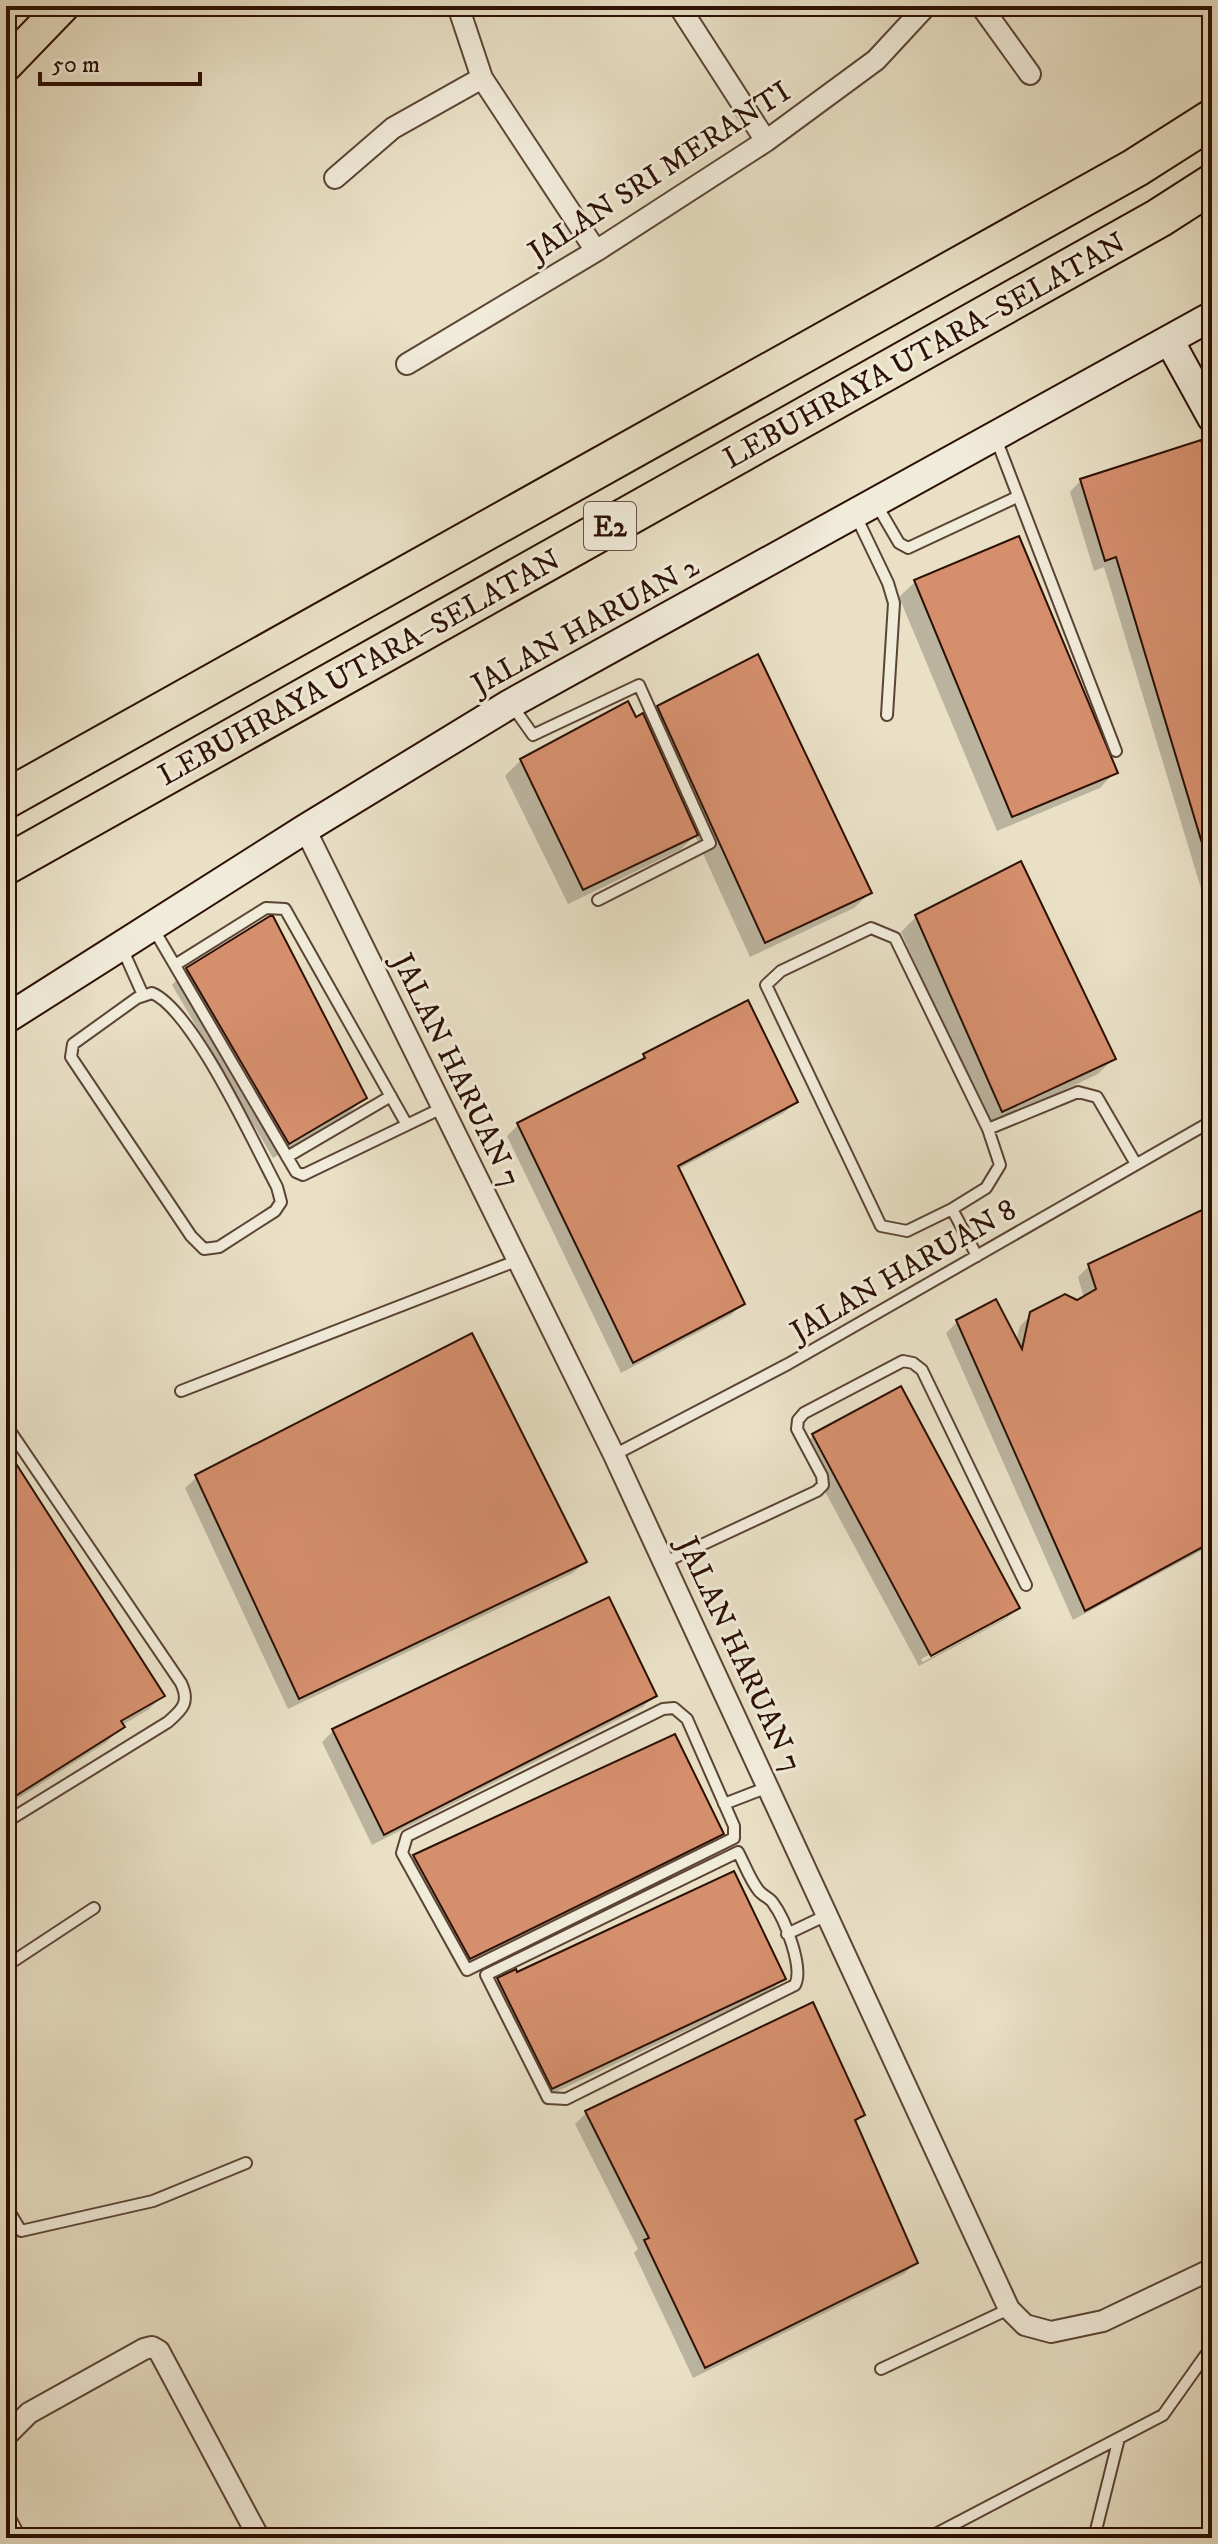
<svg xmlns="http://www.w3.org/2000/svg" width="1218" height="2544" viewBox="0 0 1218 2544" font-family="'IM FELL DW Pica',serif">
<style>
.shadow{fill:#0003;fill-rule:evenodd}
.building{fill:#d58f6d;stroke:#2c1004;stroke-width:2}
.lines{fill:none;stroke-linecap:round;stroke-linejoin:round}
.lane-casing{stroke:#5b4434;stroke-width:14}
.street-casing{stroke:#5b4434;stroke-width:24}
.secondary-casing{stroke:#2c1004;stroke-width:32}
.primary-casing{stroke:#2c1004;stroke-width:36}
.highway-casing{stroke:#2c1004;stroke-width:42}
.lane{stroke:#f1ebda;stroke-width:10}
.street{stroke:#f1ebda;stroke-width:20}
.secondary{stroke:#f1ebda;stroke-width:28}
.primary{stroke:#e9e0c6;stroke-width:32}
.highway{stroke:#e9e0c6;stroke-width:38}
.labels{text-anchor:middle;stroke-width:6;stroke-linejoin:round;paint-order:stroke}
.shield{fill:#f1ebda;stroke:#675244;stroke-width:2}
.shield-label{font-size:28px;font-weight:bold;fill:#2c1004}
.street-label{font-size:30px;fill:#2c1004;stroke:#f1ebda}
</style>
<rect width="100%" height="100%" fill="#e9e0c6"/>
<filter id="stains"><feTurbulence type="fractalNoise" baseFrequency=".0025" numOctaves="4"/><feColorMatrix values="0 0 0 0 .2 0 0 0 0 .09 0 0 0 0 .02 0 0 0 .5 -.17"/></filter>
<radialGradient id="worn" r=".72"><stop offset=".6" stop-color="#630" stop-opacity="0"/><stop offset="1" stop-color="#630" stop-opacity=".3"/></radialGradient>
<!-- shadow -->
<path class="shadow" d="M1081 480 1212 485V925L1104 567 1094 571 1070 492Z
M915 582 1115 772 1100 788 997 831 899 597Z
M658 708 870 893 854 908 750 957 695 836 680 850 568 904 505 776 521 760 635 720 645 722Z
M916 917 1114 1058 1098 1074 987 1126 901 932Z
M187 969 365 1097 349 1113 273 1158 172 985Z
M645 1056 796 1101 784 1113 677 1170 742 1304 731 1315 621 1373 507 1136 518 1125 635 1065Z
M1212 1232V1545L1073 1620 946 1333 957 1322 1016 1342 1020 1326 1032 1314 1084 1298 1078 1277 1089 1266Z
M900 1389 1017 1608 1006 1619 919 1666 801 1447 813 1436ZM1007 1613V1617L923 1662 921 1659Z
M6 1451 163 1695 148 1710 122 1725 107 1742 6 1806Z
M197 1477 585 1562 573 1573 288 1709 185 1488Z
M654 1696 643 1707 372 1845 322 1742 333 1731Z
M722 1833 711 1845 458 1969 403 1868 414 1857Z
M516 1974 783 1978 772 1990 541 2099 487 1991 499 1980Z
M586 2113 863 2115 854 2124 916 2262 904 2274 693 2378 634 2253 638 2249 575 2124Z"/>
<!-- building -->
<path class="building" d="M1201 440 1212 478V862L1208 863 1116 557 1105 561 1080 479Z
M1019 536 1118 773 1012 817 914 580Z
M758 654 872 893 765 943 657 706Z
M628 701 636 717 643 713 698 835 583 890 520 759Z
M1021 861 1116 1059 1002 1112 915 915Z
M270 916H273L367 1098 289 1144 186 968Z
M748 1000 798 1102 678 1166 745 1304 633 1363 517 1123 645 1058 643 1054Z
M1204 1209 1212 1227V1542L1085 1611 956 1320 996 1299 1022 1349 1030 1312 1065 1294 1077 1300 1096 1289 1088 1264Z
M472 1333 587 1562 299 1699 195 1475Z
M901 1386 1020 1608 931 1656 812 1434Z
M6 1448 165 1696 121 1721 125 1727 6 1802Z
M609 1597 657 1696 384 1835 332 1729Z
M675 1734 724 1834 470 1959 413 1855Z
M734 1871 786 1979 552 2089 497 1978 516 1969 517 1972Z
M813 2002 865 2115 855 2120 918 2263 705 2368 644 2240 649 2238 585 2111Z"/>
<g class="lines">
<!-- lane casing -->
<g class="lane-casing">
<path id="lane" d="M995 436 1116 751
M875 502 899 543 908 548 1017 497
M855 514 888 583 894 603 887 715
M511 704 533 735 639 685 710 843 598 900
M153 928 296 1172 303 1175 442 1108
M122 948 143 995
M175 965 266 908 285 909 407 1125
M152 993C193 1010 254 1144 277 1187L281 1202 275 1211 219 1247 204 1249 191 1236 71 1057 73 1044 137 998Z
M287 1157 391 1096
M952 1209 986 1188 1000 1165 988 1129
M977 1256 952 1209 907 1231 881 1226 766 985 781 971 871 928 895 938 988 1129 1078 1092 1097 1097 1136 1164
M181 1391 516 1261
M6 1425 181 1683C190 1702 183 1709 168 1722L6 1822
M614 1455 788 1364 1212 1121
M665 1562 817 1491 823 1485 822 1476 797 1429 798 1420 804 1413 903 1361 913 1363 922 1370 1026 1585
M674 1708 687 1719 734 1826V1838L467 1970 402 1853 407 1836 663 1709Z
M724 1804 768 1787
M738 1852C745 1865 750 1880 759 1891 763 1896 770 1898 773 1903 785 1919 804 1968 795 1985L566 2099 548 2098 486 1975Z
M787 1934 827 1915
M6 1966 94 1908
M6 2206 21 2231 153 2201 246 2163
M881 2369 1009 2309
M930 2537 1163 2415 1212 2346
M1094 2538 1119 2438"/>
</g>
<!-- street casing -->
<g class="street-casing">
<path id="street" d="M458 6 482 78 596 251
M679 6 766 141
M981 6 1030 74
M335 178 393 128 482 78
M407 364 596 251 766 141 876 60 926 6
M305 829 614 1455 1009 2309 1025 2325 1051 2332 1103 2321 1212 2269
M6 2436 29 2413 144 2349 152 2347 159 2351 259 2538
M6 2521 15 2538"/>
</g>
<!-- secondary casing -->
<g class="secondary-casing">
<path id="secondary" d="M1169 340 1212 418
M6 1019 305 829 510 704 1212 316"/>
</g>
<!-- primary casing -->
<g class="primary-casing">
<path id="primary" d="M6 65 63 6"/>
</g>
<!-- highway casing -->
<g class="highway-casing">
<path id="highway" d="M6 799 1135 168 1212 119
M6 865 1159 218 1212 184"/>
</g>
<!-- lane -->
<use href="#lane" class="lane"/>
<!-- street -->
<use href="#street" class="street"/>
<!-- secondary -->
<use href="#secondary" class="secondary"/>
<!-- primary -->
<use href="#primary" class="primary"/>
<!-- highway -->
<use href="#highway" class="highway"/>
</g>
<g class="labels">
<!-- shield labels -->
<rect class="shield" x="584" y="502" width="52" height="48" rx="6"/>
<g class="shield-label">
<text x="610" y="536">E2</text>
</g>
<!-- street labels -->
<g class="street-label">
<text transform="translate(659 171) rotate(-33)" y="10">JALAN SRI MERANTI</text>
<text transform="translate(924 350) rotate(-29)" y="10">LEBUHRAYA UTARA–SELATAN</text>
<text transform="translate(585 625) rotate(-29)" y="10">JALAN HARUAN 2</text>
<text transform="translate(359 667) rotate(-29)" y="10">LEBUHRAYA UTARA–SELATAN</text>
<text transform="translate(457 1070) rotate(64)" y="10">JALAN HARUAN 7</text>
<text transform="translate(903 1270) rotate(-30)" y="10">JALAN HARUAN 8</text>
<text transform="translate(740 1654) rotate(65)" y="10">JALAN HARUAN 7</text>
</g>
</g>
<!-- margin -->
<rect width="1218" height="2544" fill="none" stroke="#e9e0c6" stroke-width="32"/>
<rect x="8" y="8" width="1202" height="2528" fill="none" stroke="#2c1004" stroke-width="4"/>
<rect x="16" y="16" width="1186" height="2512" fill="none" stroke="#2c1004" stroke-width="2"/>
<!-- scale -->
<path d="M40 72v12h160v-12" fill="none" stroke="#2c1004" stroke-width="4"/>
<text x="52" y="72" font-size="24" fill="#2c1004" stroke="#f1ebda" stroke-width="6" paint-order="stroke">50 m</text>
<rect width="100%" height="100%" filter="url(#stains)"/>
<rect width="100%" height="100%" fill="url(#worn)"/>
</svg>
